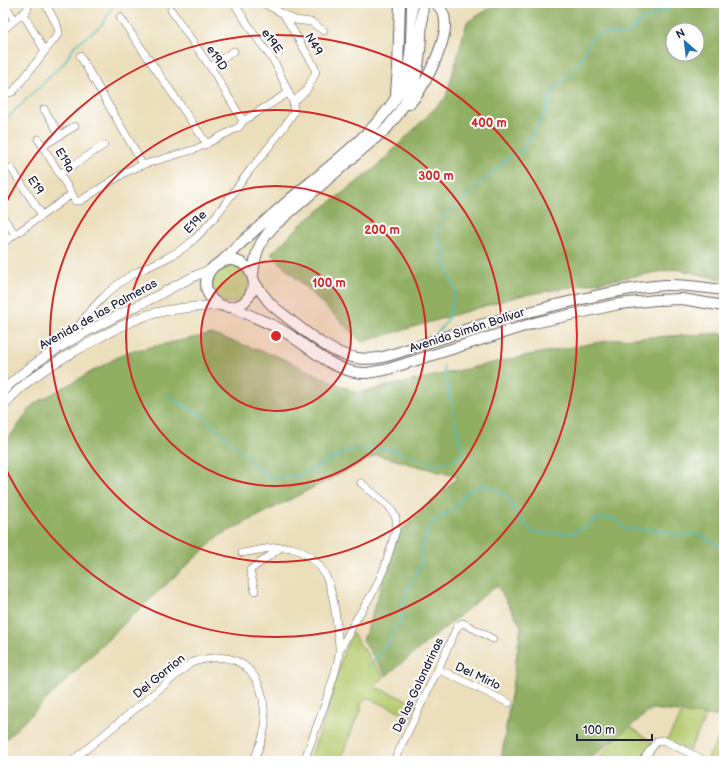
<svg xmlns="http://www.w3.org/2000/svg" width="727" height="764" viewBox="0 0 727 764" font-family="'Balsamiq Sans',sans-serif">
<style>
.green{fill:#b5cb6f;stroke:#6c7655}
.forest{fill:#90af62;stroke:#59684e;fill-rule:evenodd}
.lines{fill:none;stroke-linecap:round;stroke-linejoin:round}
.stream{stroke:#4cbbc2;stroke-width:1.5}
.minor-casing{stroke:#686468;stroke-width:8}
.major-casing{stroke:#686468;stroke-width:10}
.highway-casing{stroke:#686468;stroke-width:12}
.minor{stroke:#fff;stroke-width:7}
.major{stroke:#fff;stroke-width:9}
.highway{stroke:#fff;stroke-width:10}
.ring{fill:none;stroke:#d62828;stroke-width:2}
.labels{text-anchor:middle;stroke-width:4;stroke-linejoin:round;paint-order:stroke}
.street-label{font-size:12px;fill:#22223b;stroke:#fff}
.centre{fill:#d62828;stroke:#fff;stroke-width:2}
.ring-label{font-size:12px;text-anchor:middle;font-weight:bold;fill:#d62828;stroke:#fff;stroke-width:4;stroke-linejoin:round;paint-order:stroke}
</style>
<rect width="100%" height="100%" fill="#fff"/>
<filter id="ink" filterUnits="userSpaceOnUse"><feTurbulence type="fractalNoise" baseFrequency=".025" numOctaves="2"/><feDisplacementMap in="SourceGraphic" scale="8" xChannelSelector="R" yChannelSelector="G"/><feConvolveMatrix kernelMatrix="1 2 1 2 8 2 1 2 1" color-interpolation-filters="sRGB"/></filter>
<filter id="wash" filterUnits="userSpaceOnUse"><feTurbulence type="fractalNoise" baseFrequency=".012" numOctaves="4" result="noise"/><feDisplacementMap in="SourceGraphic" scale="16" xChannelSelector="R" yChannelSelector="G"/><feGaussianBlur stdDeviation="0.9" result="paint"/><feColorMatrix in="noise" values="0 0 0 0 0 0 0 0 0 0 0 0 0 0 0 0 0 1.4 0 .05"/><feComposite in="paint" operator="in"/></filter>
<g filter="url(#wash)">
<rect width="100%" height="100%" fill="#ebdebb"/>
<!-- green -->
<path class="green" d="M229 266C240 266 244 270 251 279L243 303 218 302C216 298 212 294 211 290 208 278 219 269 229 266Z
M352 633 384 677 375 687 417 704 411 716 367 698 361 704V711L355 722 340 761H309L325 718 343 654Z
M685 708 706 717 689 751 666 741Z
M628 725 655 744 640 761H596Z
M724 728V761H710L707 759Z"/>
<!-- forest -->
<path class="forest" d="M499 3H724V280L676 269 519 296 362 342 271 254 299 226 374 169 446 97 467 22ZM673 30H697V54H673Z
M724 333V717L652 709 587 761H501L521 626 497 585 386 676 363 641 399 532 458 477 377 455 219 536 132 616 3 742V446L34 404 127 352 212 334 279 357 357 393 529 355 617 339Z"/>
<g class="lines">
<!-- stream -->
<path class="stream" d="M3 122 64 63 75 45 101 26 112 8V3
M436 334 447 321 456 291 446 266 444 249 436 237 443 216 461 202 509 157 521 152 546 111 554 88 574 72 593 37 597 34H629L639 22 679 3
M168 396 203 416 268 477 299 476 349 450 391 449 435 465 463 456 443 365
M368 667 391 639 400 622 405 595 422 563V548L430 526 440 516 451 512 467 492 485 484 506 495 521 521 535 533H573L600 518 616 519 625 529 663 530 678 536 696 533 724 548"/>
</g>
</g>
<g filter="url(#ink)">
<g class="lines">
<!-- minor casing -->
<g class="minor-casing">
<path id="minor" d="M263 3 295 20 311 22 324 31
M5 4 14 20
M171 10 213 71 243 121
M284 15 313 64 316 72 306 91 293 102
M25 17 45 51
M120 17 207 144
M3 30 27 10 28 7 26 3
M80 56 137 154 142 165
M210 67 234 51
M3 89 7 93 13 92 59 33 57 25 45 3
M44 109 60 135
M38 139 72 194
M43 146 75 126
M11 168 42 215
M60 174 104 145
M3 217 15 234
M3 243 72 194 75 201H80L126 172 142 165 196 149 239 127 243 121 288 93
M71 341C81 316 113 284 137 272 155 263 175 256 190 243 214 222 231 195 250 170 266 151 281 133 294 112L293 102 275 63 254 34 234 3
M242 553C256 551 277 545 291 548 329 558 333 593 337 626 337 635 340 645 339 654 337 671 330 687 325 704 318 723 311 742 304 761
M255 591 250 570 279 549
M339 652 354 623 375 589 384 569 396 530V518L389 506 361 483
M438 669 509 703
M72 761 191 663C198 660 205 659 212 658 244 654 262 678 264 708 264 714 266 721 265 726 263 738 258 751 253 761
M394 761 438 669 457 627 462 623 465 624 493 639
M642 761 657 741 663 740 706 761"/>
</g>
<!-- major casing -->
<g class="major-casing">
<path id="major" d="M3 391C42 351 105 322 155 297 173 287 192 276 212 269
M3 407C25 377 62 359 93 341 111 331 129 321 148 315 172 308 196 307 220 305"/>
</g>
<!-- highway casing -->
<g class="highway-casing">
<path id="highway" d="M396 93 398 69 400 3
M409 104C423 91 447 41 445 22 445 14 441 8 435 3
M222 261C244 240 266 220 289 200 324 170 386 126 403 84 413 61 411 28 412 3
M253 275C255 253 259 242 274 226L387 128C424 86 419 55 423 3
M254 280C251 320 204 311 206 282 208 264 229 254 243 264 251 268 251 276 255 283 259 289 264 296 269 302 274 308 282 313 289 319 309 334 331 354 357 358 379 362 401 351 421 345 439 339 457 333 474 327 499 319 523 314 548 307 586 298 625 288 665 285 684 284 705 288 724 290
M232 307C248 315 265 321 280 329 307 344 333 374 367 373 373 372 379 371 385 370L534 323 619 304 656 300 682 299 724 306"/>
</g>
<!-- minor -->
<use href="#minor" class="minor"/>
<!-- major -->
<use href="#major" class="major"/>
<!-- highway -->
<use href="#highway" class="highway"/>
</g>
</g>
<!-- distance rings -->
<circle cx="276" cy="336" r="75" fill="#d62828" fill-opacity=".12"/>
<g class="ring">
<circle cx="276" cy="336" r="75"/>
<circle cx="276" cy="336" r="150"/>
<circle cx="276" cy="336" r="226"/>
<path d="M3 209A301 301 0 1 1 3 463"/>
</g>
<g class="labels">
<!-- street labels -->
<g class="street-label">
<text transform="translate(272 41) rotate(54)" y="4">e19E</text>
<text transform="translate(314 44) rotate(60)" y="4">N49</text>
<text transform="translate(217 58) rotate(56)" y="4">e19D</text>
<text transform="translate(65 160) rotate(59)" y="4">E19a</text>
<text transform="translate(36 185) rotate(56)" y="4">E19</text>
<text transform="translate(195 222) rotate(-46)" y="4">E19e</text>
<text transform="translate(98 314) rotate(-29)" y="4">Avenida de las Palmeras</text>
<text transform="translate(467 330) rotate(-18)" y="4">Avenida Simón Bolívar</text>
<text transform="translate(159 676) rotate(-39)" y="4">Del Gorrion</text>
<text transform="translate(478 676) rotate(25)" y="4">Del Mirlo</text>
<text transform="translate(418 685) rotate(-65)" y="4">De las Golondrinas</text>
</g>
</g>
<circle cx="276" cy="336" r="6" class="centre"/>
<g class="ring-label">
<text x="489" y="127">400 m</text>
<text x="436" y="180">300 m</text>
<text x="382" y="234">200 m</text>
<text x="329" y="287">100 m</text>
</g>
<!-- margin -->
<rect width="727" height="764" fill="none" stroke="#fff" stroke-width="16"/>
<!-- north arrow -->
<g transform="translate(685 42) rotate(332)"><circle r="19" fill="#ffffff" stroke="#a7a7b1"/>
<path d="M0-3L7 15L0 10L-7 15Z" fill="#1f6fb2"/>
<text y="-6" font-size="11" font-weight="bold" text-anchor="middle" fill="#22223b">N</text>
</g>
<!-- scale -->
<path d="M577 734v6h75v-6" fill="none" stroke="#22223b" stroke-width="2"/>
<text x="583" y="734" font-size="12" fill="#22223b" stroke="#ffffff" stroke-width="3" paint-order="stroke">100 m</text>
</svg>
